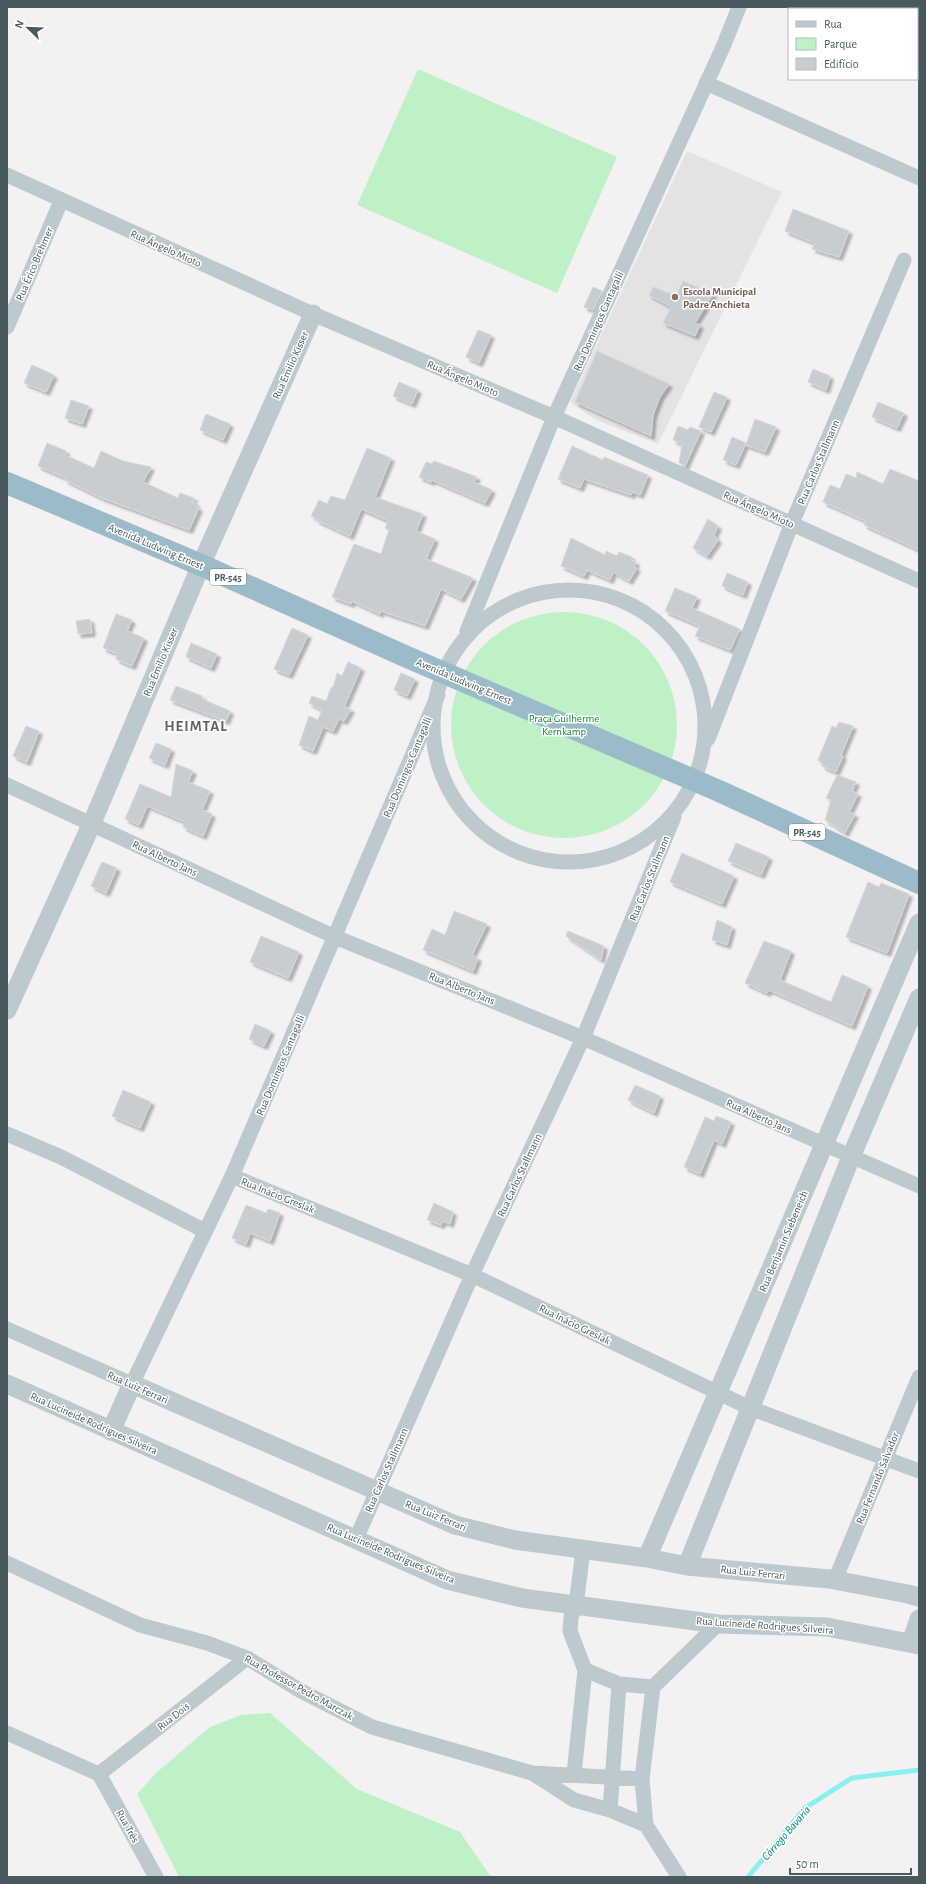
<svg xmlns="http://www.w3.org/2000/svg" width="926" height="1884" viewBox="0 0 926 1884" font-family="'Alegreya Sans',sans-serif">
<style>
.education{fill:#e4e2e3}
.green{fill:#bff1c8}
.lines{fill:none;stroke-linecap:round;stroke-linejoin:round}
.stream{stroke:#8befef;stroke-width:5}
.building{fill:#c7cdd0;stroke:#d4d8dc;filter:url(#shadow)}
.minor{stroke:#bcc9ce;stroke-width:15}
.tertiary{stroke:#bcc9ce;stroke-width:19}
.trunk{stroke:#9cbbc8;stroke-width:22}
.education-dot{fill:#8d6e63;stroke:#fff;stroke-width:1.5}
.labels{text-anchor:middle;stroke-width:3;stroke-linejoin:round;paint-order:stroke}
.shield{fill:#fff;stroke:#7f8b8f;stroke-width:1}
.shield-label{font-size:10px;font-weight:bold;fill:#48595f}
.street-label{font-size:11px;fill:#48595f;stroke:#fff}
.education-label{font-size:11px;font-weight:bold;fill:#785e54;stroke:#fff;text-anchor:start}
.park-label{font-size:11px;fill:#158435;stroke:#fff}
.water-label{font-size:12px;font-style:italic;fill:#0b8181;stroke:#fff}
.district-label{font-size:15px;font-weight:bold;letter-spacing:1px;fill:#5d6366;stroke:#fff}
</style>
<defs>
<filter id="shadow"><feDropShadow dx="3.5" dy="3.5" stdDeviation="1" flood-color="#0004"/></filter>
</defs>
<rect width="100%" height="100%" fill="#f3f1f1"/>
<!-- education -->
<path class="education" d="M687 151 782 192 658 444 596 420 570 402Z"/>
<!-- green -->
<path class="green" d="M418 69 617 157 557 293 357 205Z
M451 725a113 113 0 1 1 226 0a113 113 0 1 1-226 0Z
M270 1713 357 1789 460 1832 491 1877H179L137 1794 156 1773 210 1727 241 1715Z"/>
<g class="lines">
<!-- stream -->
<path class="stream" d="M748 1877 805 1808 852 1778 919 1770"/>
</g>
<!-- building -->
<path class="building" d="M793 209 849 231 839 257 812 249 815 243 785 231Z
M683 281 713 294 695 323 700 325 695 336 663 323 671 307 649 295 653 287 676 296Z
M593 287 602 291 593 310 584 307Z
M478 330 491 335 479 363 466 357Z
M597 351 669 384 660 397 653 415 651 436 575 402Z
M32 365 54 375 46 392 24 383Z
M813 369 830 376 826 390 808 382Z
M399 382 418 390 412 404 393 396Z
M714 392 727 397 711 432 699 427Z
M71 400 89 406 82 424 65 418Z
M878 402 904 413 897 428 872 417Z
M206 414 230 424 223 440 200 430Z
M755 419 776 427 765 452 746 445Z
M678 426 688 430 690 427 701 431 685 466 679 463 682 444 673 440Z
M732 437 746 443 736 465 723 460Z
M47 443 66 451 65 455 94 468 101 451 123 461 151 467 143 482 178 498 180 493 194 498 192 502 196 503 195 506 199 508 189 530 102 498 65 480 66 478 38 466Z
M572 446 603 460 604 457 648 475 640 495 633 492 631 495 584 479 580 488 558 479Z
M367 448 391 458 375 497 423 514 416 531 435 539 426 559 473 578 461 599 441 589 425 626 381 611 380 614 352 601 351 604 332 597 354 544 381 554 389 530 385 528 389 521 361 509 350 536 316 520 318 519 311 516 319 500 327 504 331 496 345 500Z
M434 461 477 477 474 482 492 490 485 503 432 480 431 482 419 477 426 462 432 464Z
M890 469 919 481V550L864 525 866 521 823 502 830 485 840 489 846 474 856 478 857 472 883 484Z
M708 519 718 526 714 535 718 540 707 556 693 548Z
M571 538 605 555 606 551 617 556 619 552 632 557 631 560 636 562 634 567 637 568 629 581 613 572 610 580 587 570 584 576 561 566Z
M727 573 748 582 743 595 722 586Z
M675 588 697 597 692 608 740 629 730 650 695 636 700 626 665 611Z
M116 614 132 620 127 631 144 638 132 666 116 659 118 654 103 648Z
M90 619 92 633 78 634 76 621Z
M292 628 308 635 289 675 274 669Z
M191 643 217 654 211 668 186 657Z
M348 662 361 668 344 707 351 709 344 721 339 719 333 731 323 727 313 751 299 745 309 716 318 720 322 710 309 703 312 696 326 701 331 688 334 685 337 673 342 676Z
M401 673 415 679 407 696 394 690Z
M176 686 202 696V699L230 711 226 721 170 700Z
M839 722 853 726 841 755 843 756 836 772 822 766 823 764 818 760 832 726 836 728Z
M26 726 39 731 27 762 13 756Z
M156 743 171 749 165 765 149 758Z
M176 764 193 771 188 782 210 791 202 810 212 814 203 836 183 827 185 822 147 806 139 825 125 819 140 784 171 797Z
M837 775 856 782 852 791 858 794 849 812 855 814 845 833 825 820 831 800 826 798Z
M736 843 769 857 761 875 728 861Z
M682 853 734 876 722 904 670 882Z
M102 862 117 868 106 893 91 886Z
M868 882 879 887 881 883 909 894 887 953 846 937Z
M454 911 487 924 472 955 478 958 473 971 423 950 432 929 445 935Z
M717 920 732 927 727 945 712 940Z
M568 931 604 946 601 960 566 936Z
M261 936 299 952 288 978 250 962Z
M764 941 791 951 780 980 831 1002 842 975 868 986 852 1026 769 990 767 993 745 983Z
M255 1024 271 1031 264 1046 249 1039Z
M635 1085 660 1096 654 1113 628 1100Z
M123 1090 151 1102 140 1128 112 1116Z
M716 1116 731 1122 722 1144 714 1140 700 1174 684 1167 705 1117 714 1121Z
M434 1203 453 1212 450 1224 443 1221 441 1225 427 1220Z
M246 1205 266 1213 268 1209 280 1213 270 1241 250 1233 246 1244 232 1238Z"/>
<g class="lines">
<!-- minor -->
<path class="minor" d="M706 83 919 178
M7 175 313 314 554 417 919 581
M7 327 61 201
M433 726a136 136 0 1 1 272 0a136 136 0 1 1-272 0Z
M467 631 554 417 723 47 739 7
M708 739 792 523 904 260
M7 785 335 937 583 1038 919 1186
M7 1134 61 1157 205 1231
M232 1176 472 1275 750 1408 919 1471
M7 1329 132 1384 232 1176 438 695
M356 1539 472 1275 583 1038 674 817
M7 1563 140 1625 207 1643 247 1658 301 1691 372 1727 532 1773 574 1800 610 1810 646 1825 679 1877
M835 1580 919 1377
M585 1670 619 1684 653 1687
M7 1733 99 1774
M532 1773 642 1779
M99 1774 247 1658
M99 1774 156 1877
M574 1774 585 1670 570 1631 571 1617 576 1605 583 1550
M610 1810 619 1684
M646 1825 642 1779 653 1687 718 1624"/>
<!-- tertiary -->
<path class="tertiary" d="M7 1010 92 823 201 565 313 314
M7 1384 447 1580 522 1598 718 1624 827 1627 919 1645
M111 1431 132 1384 455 1525 515 1540 647 1558 687 1566 829 1579 908 1594 919 1597
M647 1558 919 923
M687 1566 851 1157 919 998
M911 1643 919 1619"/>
<!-- trunk -->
<path class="trunk" d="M7 483 201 565 407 657 719 791 919 883"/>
</g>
<!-- markers -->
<circle class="education-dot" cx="675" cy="297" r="4"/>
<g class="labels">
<!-- shield labels -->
<g class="shield">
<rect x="210" y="569" width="36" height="16" rx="3"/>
<rect x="789" y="824" width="36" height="16" rx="3"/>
</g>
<g class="shield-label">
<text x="228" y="581">PR-545</text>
<text x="807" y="836">PR-545</text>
</g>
<!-- street labels -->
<g class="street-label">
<text transform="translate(166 248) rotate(24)" y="4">Rua Ángelo Mioto</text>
<text transform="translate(34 264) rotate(-67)" y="4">Rua Érico Brehmer</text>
<text transform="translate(598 321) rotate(-66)" y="4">Rua Domingos Cantagalli</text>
<text transform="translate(290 365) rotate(-66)" y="4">Rua Emilio Kisser</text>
<text transform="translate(463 378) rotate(23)" y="4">Rua Ángelo Mioto</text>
<text transform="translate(818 462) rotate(-67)" y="4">Rua Carlos Stallmann</text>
<text transform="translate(759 509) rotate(24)" y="4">Rua Ángelo Mioto</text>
<text transform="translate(156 546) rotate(23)" y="4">Avenida Ludwing Ernest</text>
<text transform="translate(160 662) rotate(-67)" y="4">Rua Emilio Kisser</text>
<text transform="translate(464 681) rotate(23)" y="4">Avenida Ludwing Ernest</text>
<text transform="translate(407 767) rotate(-67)" y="4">Rua Domingos Cantagalli</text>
<text transform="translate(165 858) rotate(25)" y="4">Rua Alberto Jans</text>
<text transform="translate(649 878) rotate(-68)" y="4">Rua Carlos Stallmann</text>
<text transform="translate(462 988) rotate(22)" y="4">Rua Alberto Jans</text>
<text transform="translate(280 1065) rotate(-67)" y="4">Rua Domingos Cantagalli</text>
<text transform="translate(759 1116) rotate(24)" y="4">Rua Alberto Jans</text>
<text transform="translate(519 1175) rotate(-65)" y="4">Rua Carlos Stallmann</text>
<text transform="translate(278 1195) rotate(22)" y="4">Rua Inácio Greslak</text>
<text transform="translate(783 1241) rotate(-67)" y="4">Rua Benjamin Siebeneich</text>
<text transform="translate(575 1324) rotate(26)" y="4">Rua Inácio Greslak</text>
<text transform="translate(138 1387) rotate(24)" y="4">Rua Luiz Ferrari</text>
<text transform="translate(94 1423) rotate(24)" y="4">Rua Lucineide Rodrigues Silveira</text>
<text transform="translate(386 1470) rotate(-66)" y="4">Rua Carlos Stallmann</text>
<text transform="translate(877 1478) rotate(-68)" y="4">Rua Fernando Salvador</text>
<text transform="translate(436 1515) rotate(22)" y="4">Rua Luiz Ferrari</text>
<text transform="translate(391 1553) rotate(23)" y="4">Rua Lucineide Rodrigues Silveira</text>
<text transform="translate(753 1572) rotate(6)" y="4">Rua Luiz Ferrari</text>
<text transform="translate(765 1625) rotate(4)" y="4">Rua Lucineide Rodrigues Silveira</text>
<text transform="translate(299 1687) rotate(29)" y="4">Rua Professor Pedro Marczak</text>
<text transform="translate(173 1716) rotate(-38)" y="4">Rua Dois</text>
<text transform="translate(128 1826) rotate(61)" y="4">Rua Três</text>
</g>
<!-- education labels -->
<g class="education-label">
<text x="683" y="295">Escola Municipal<tspan x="683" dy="13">Padre Anchieta</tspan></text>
</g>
<!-- park labels -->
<g class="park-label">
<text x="564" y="722">Praça Guilherme<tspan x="564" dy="13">Kernkamp</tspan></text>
</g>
<!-- water labels -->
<g class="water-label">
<text transform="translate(786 1833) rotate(-49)" y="4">Córrego Bavaria</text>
</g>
<!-- district labels -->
<g class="district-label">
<text x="196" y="731">HEIMTAL</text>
</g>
</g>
<!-- border -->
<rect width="926" height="1884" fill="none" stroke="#48595f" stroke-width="16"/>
<!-- legend -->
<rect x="788" y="8" width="130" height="72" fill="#ffffff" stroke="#b6bdbf"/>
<rect x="796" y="21" width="20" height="6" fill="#bcc9ce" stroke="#b6bdbf"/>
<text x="824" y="28" font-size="12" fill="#48595f">Rua</text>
<rect x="796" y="38" width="20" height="12" fill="#bff1c8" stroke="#b6bdbf"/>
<text x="824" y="48" font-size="12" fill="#48595f">Parque</text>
<rect x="796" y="58" width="20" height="12" fill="#c7cdd0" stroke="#b6bdbf"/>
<text x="824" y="68" font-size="12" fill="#48595f">Edifício</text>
<!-- north arrow -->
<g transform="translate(28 28) rotate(293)" stroke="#ffffff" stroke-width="3" paint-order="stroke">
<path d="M0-3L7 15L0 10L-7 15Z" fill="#48595f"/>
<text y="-6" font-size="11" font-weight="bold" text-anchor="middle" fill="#48595f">N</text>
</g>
<!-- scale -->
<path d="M790 1868v6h121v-6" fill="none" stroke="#48595f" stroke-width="2"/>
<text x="796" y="1868" font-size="12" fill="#48595f" stroke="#ffffff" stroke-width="3" paint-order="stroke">50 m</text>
</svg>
